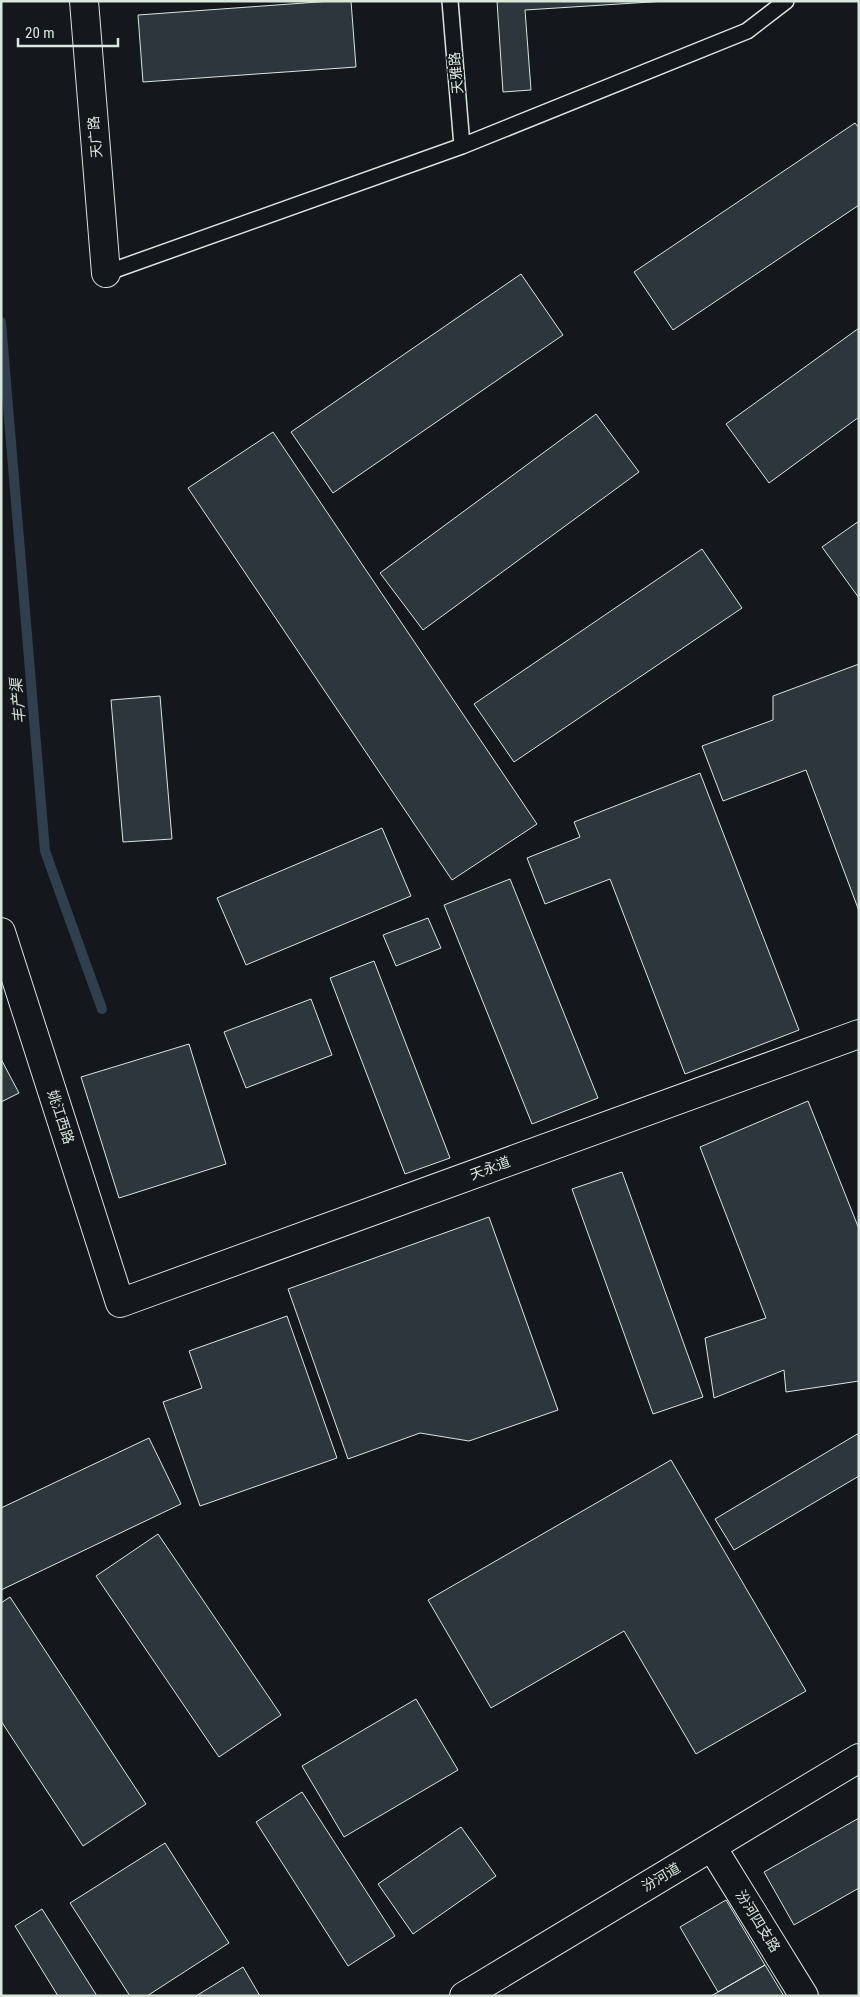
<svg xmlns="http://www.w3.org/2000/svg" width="860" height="1997" viewBox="0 0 860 1997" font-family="'Roboto Condensed','Noto Sans SC',sans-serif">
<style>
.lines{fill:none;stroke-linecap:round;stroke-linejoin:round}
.stream{stroke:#2f3f4d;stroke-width:10}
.building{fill:#2c363c;stroke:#d8e6dc}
.service-casing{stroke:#d8e6dc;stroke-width:18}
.minor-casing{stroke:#d8e6dc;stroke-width:30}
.tertiary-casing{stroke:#d8e6dc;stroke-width:30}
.service{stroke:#14181c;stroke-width:15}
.minor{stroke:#14181c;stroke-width:28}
.tertiary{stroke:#14181c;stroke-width:28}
.labels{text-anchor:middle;stroke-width:4;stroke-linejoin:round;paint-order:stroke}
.street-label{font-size:14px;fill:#d8e6dc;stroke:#14181c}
.water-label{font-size:15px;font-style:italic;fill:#d8e6dc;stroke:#14181c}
</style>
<rect width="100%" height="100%" fill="#14181c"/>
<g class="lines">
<!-- stream -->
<path class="stream" d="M1 322 45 851 102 1009"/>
</g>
<!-- building -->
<path class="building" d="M332 1H351L356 67 143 82 138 15Z
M497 1H666L525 10 531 90 503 92Z
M855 123 859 128V205L673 330 634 272Z
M521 274 563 335 333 493 291 432Z
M859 328V417L769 483 726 424Z
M596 414 639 472 423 630 380 573Z
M273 432 537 824 452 880 188 488Z
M859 521V598L822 547Z
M702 549 742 608 514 762 474 704Z
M859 664V911L806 770 723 801 702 746 773 720V696Z
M160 696 172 839 123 842 111 700Z
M700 773 799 1030 685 1074 610 879 545 904 527 858 580 837 574 822Z
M382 828 411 896 246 965 217 898Z
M510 879 598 1098 532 1124 444 905Z
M428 918 441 948 396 966 383 935Z
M374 961 450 1158 405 1174 330 978Z
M311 999 332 1055 246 1088 224 1032Z
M189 1044 226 1164 119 1198 81 1077Z
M1 1059 19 1093 1 1102Z
M808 1101 859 1229V1381L786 1392 784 1370 714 1398 705 1338 766 1318 700 1147Z
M622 1172 703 1397 653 1414 572 1189Z
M489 1217 558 1410 469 1441 420 1433 348 1459 288 1289Z
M287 1316 337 1458 200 1506 163 1402 202 1388 189 1351Z
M859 1433V1476L734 1550 715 1519Z
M149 1438 181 1504 1 1590V1508Z
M671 1460 806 1691 696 1754 624 1631 491 1708 428 1600Z
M158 1534 281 1715 219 1757 96 1576Z
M10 1597 146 1804 83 1846 1 1721V1603Z
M416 1699 458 1770 344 1837 302 1766Z
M302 1792 395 1936 348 1966 256 1822Z
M859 1818V1888L794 1925 764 1872Z
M461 1827 496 1876 413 1934 378 1884Z
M165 1843 229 1943 147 1996H130L70 1903Z
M726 1900 765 1965 718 1992 680 1927Z
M42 1909 97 1996H58L15 1926Z
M765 1965 784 1996H711L718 1992Z
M243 1967 260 1996H196Z"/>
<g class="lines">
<!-- service casing -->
<g class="service-casing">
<path id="service" d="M450 1 462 146
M106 273 462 146 747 31 786 1"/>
</g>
<!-- minor casing -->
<g class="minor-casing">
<path id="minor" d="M1 932 120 1303 859 1034
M712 1847 804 1996"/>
</g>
<!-- tertiary casing -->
<g class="tertiary-casing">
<path id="tertiary" d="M84 1 106 273
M464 1996 859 1758"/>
</g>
<!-- service -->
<use href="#service" class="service"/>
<!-- minor -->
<use href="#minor" class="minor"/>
<!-- tertiary -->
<use href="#tertiary" class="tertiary"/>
</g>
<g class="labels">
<!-- street labels -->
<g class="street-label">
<text transform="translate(456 73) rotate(-95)" y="5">天雅路</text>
<text transform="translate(95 137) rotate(-95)" y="5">天广路</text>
<text transform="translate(61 1117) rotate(72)" y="5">姚江西路</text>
<text transform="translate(490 1168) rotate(-20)" y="5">天永道</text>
<text transform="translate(661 1877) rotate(-31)" y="5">汾河道</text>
<text transform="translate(758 1921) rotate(58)" y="5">汾河四支路</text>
</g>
<!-- water labels -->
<g class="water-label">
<text transform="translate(18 701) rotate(-95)" y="5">丰产渠</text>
</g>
</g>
<!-- border -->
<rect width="860" height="1997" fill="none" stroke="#d8e6dc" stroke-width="5"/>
<!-- scale -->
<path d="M18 38v8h100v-8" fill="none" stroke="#d8e6dc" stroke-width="2.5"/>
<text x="25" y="38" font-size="15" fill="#d8e6dc" stroke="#14181c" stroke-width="4" paint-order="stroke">20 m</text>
</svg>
